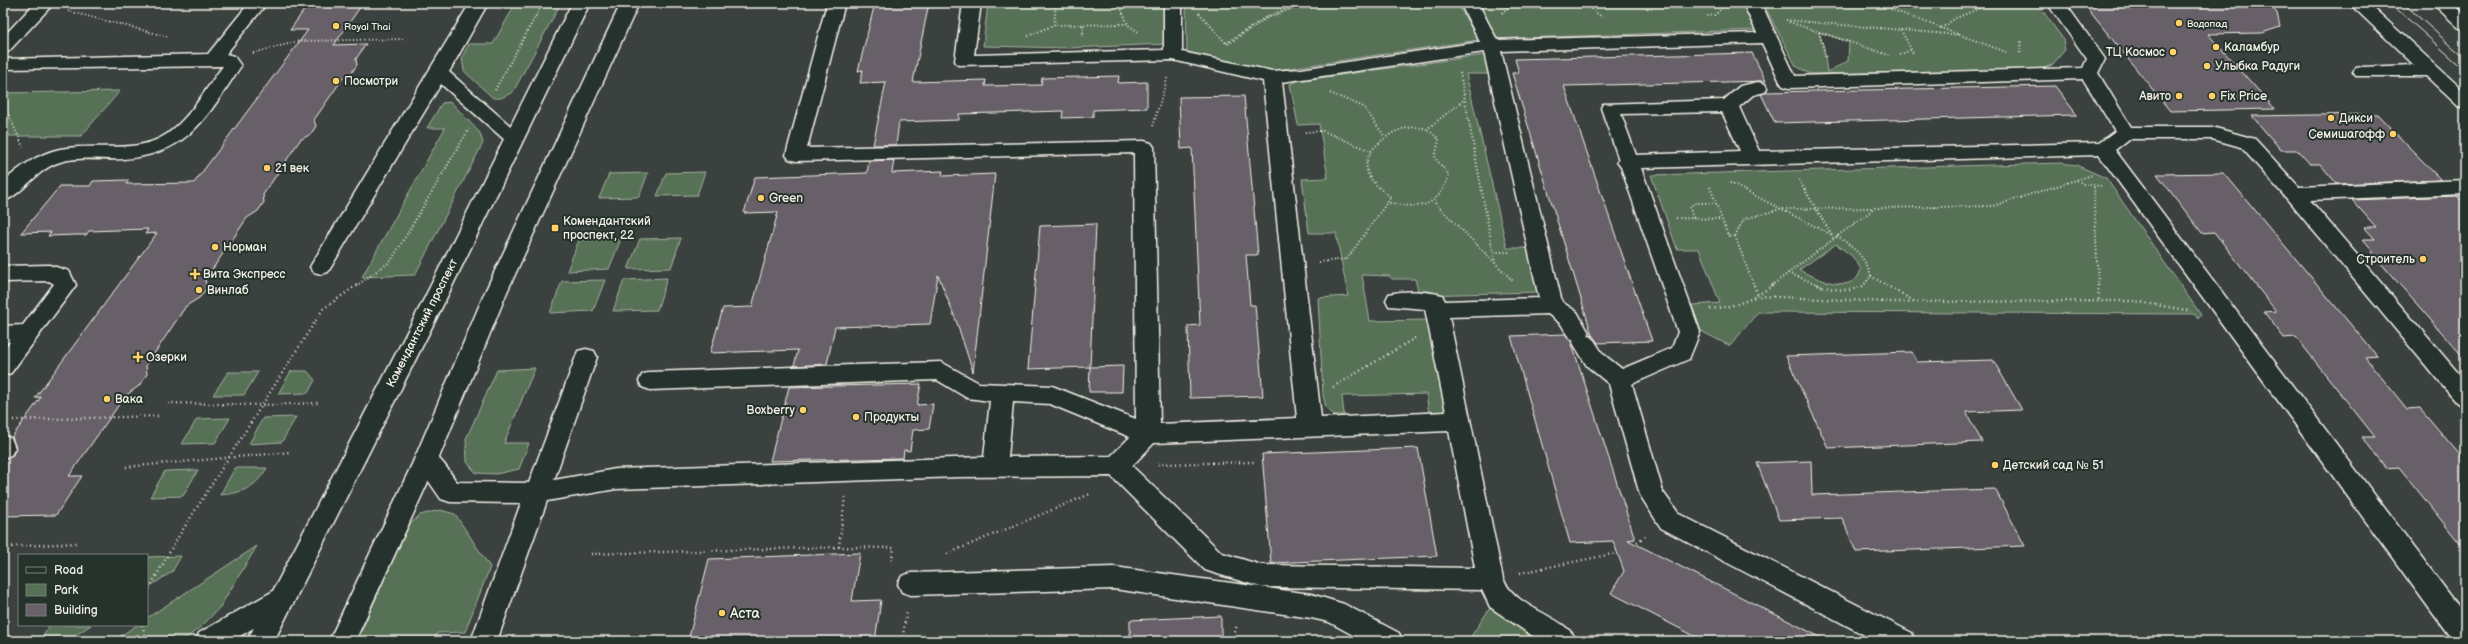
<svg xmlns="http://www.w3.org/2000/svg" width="2468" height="644" viewBox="0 0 2468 644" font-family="'Balsamiq Sans',sans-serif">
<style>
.green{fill:#577157;stroke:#a6b1a0;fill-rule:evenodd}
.building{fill:#686169;stroke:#f4f1e8}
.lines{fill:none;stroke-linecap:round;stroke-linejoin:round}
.minor-casing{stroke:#f4f1e8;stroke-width:3}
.major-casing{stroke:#f4f1e8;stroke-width:3}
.path-far1{stroke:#f4f1e8;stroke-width:2;stroke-dasharray:1 2.5;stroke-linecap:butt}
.path{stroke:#f4f1e8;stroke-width:2.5;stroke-dasharray:1 3.5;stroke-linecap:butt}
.minor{fill:#26332d;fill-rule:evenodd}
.major{fill:#26332d;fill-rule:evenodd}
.tram{stroke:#f4f1e8;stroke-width:1}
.poi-dot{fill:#ffd166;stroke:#26332d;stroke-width:1.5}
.labels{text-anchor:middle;stroke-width:4;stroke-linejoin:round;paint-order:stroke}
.far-poi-label{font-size:10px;fill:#f4f1e8;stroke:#26332d;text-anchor:start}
.poi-label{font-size:12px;fill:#f4f1e8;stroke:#26332d;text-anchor:start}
.street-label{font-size:12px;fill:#f4f1e8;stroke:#26332d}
.near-poi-label{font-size:14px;fill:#f4f1e8;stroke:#26332d;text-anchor:start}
</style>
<rect width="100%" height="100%" fill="#3a413f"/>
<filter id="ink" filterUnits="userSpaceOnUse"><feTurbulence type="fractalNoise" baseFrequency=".025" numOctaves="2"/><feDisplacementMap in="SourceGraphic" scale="8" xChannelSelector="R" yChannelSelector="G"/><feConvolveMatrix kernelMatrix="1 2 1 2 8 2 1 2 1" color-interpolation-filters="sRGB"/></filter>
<g filter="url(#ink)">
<!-- green -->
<path class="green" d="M516 3H561L513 92 501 98H493L464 71 462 57 469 44H493Z
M988 3H1167V44L1069 48 983 46Z
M1186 3H1457L1478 40 1270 71 1187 52Z
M1474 3H1747L1756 30 1492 39Z
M1763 3H2037L2063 39 2065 50 2052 65 2038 70 1810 74 1796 66ZM1819 32 1849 42 1848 61 1827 72 1824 48Z
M1484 55 1488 74H1466L1507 248H1528L1537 292 1419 295 1415 279H1392L1390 276 1362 275 1370 321 1430 320 1447 413H1429L1426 394 1342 396 1344 415H1334L1326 408 1323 395 1318 298 1348 296 1336 233H1309L1302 179 1328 178 1319 124 1298 125 1290 84 1297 81Z
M120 91 81 136H3V93Z
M451 102 480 133 483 143 415 275 362 277 445 128H427L442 103Z
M2061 163 2076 165 2106 178 2201 315 2198 319 2194 314 1758 312 1730 346 1701 331 1692 305 1720 303 1699 249H1677L1651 175ZM1836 244 1852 256 1861 269C1855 297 1815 278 1799 270Z
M705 172 697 195 657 196 666 173Z
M648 173 639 197 599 198 609 174Z
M681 238 671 268 628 269 640 239Z
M621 239 609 269 567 271 579 240Z
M667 278 657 310 613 311 624 280Z
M605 280 593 311 550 313 562 281Z
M535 368 504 443H529L519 469 496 474 476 473 467 462 466 439 497 370Z
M291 371H307L315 380 308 393 278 394Z
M228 372H258L244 395H213Z
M296 417 282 442 249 444 263 418Z
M230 418 215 443 182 444 197 419Z
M235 468H267C255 488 243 493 220 495Z
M198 470 183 496 150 497 165 471Z
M440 510 455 514 490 567 465 632 437 633 434 641H357L408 526 420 515Z
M257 546 220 607 202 626 182 641H113L137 625H147V618Z
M181 556 172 572 147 588V557Z
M1490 608 1546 641H1468Z
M50 625H91L67 641H40Z"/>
<!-- building -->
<path class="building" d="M309 3H363L334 45 366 44 356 59 357 65 352 72 343 78 314 120 316 126 311 134 300 140 263 195 264 202 258 211 247 218 205 280 207 288 199 298 186 306 146 366 147 374 139 386 125 396 69 476H82L56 515 3 516V459L12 456 16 449 12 437 41 397 35 398 157 233 145 234 148 229 89 231 86 235H76L48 236 51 232 21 233 60 186H90L93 181 129 180 126 184 194 183 308 30H290Z
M875 3H929L913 82 986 80 985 86 1041 85 1042 78 1119 76 1118 83 1147 82V108L1093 110V117L1062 118 1063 111 959 114V120L899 122 896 145H873L886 82 860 83 863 70 858 71Z
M2083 3H2267L2277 13 2280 27 2262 33 2208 34 2275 109 2170 111Z
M1752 53 1766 81 1564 86 1652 341 1598 343 1592 335 1512 73H1519L1515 59Z
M2055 86 2077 115 1775 123 1761 94 1767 92Z
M1244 96 1258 255H1246L1250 305H1255L1263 396 1190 398 1188 326 1200 325 1192 148 1181 149 1179 97Z
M2377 114 2441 180 2337 184 2320 164H2310L2297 150H2281L2252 116Z
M894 160 892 173 943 171 942 176 995 174 973 372 957 323 938 275 930 324 835 327 827 364 794 366 798 350 710 353 723 308 752 307 778 212 744 213 755 177 867 173 869 161Z
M2224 173 2377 356 2365 357 2407 409 2420 408 2465 461V550L2399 467 2386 468 2362 437H2375L2296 337 2284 338 2264 312 2276 311 2214 232 2202 233 2157 174Z
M2457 196 2465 204V359L2371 252H2374L2363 239H2375L2364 227H2376L2352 200Z
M1096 224 1090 367 1028 369 1040 226Z
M1565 334 1571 341 1635 539 1628 540 1828 641H1704L1611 593 1624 571 1613 541 1570 543 1511 336Z
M1912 352 1917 362 1993 360 2022 410 1966 412 1982 442 1828 448 1786 356Z
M1123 366 1122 392H1089L1090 367Z
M921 384 917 405 933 404 929 429 913 430 910 451 904 450 903 458 770 461 789 387Z
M1418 448 1437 556 1271 563 1262 454Z
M1811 461 1812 495 1995 489 2025 546 1856 552 1842 518 1779 520 1757 463Z
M860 553 852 601 881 600 875 641H688L709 559Z
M1221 616V641H1130V620Z"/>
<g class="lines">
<!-- minor casing -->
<g class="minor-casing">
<path id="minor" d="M35 3H54L9 51 3 52V37Z
M249 3H267L226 54 234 56 241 66C207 116 190 154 123 159 103 160 80 156 60 162 36 169 22 196 3 201V182C20 167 37 154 60 149 94 142 137 155 167 134 191 117 206 88 223 66L3 69V59L208 54Z
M470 3H488L449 72 523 137 520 141 513 143 506 141 441 84 328 272 321 274 314 272 310 267Z
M827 3H845L807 148 1144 141 1151 143 1154 147 1160 424 1297 418 1263 81 1173 60 958 65 955 61 963 3H981L974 55 1164 50V3H1182V52L1272 71 1301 69 1480 42 1460 3H1478L1497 40 1757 33 1743 3H1761L1795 76 2083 68 2087 59 2047 3H2065L2105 59 2098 73 2131 127H2212L2255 139 2299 187 2465 180V194L2310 200 2465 381V406L2457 403 2287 199 2241 147 2212 139H2129L2115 150 2465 615V641H2453L2099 155 1641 168 1700 332 1689 359 1632 384 1663 492 1679 514 1912 633 1915 641H1876L1661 528 1640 495 1609 384 1587 366 1573 343 1574 340 1570 339 1561 324 1548 314 1449 317 1503 579C1518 611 1565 615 1577 641H1540L1490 607 1482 590 1261 587 1214 573 1205 570 1111 476 959 477 616 489 547 501 497 641H471L521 503 450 502 441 499 414 460 417 453C437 447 446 468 457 482L529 483 578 351 586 349 594 351 597 357 554 480 616 469 984 457 990 401 967 398 937 380 650 390 642 387 639 381 642 375 650 372 941 362 979 383 1052 386 1136 419 1134 153 796 161 789 159 786 155ZM1762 43 1780 82 1783 86 1789 88 2083 79 2115 131 2099 143 1759 151 1739 107 1753 95 1765 92 1767 88 1765 84 1758 82 1740 86 1724 100 1603 104 1601 108 1619 160 1617 162 1621 167 1678 332 1672 348 1622 369 1603 354 1592 337 1588 336 1589 333 1577 312 1562 302 1501 51ZM1484 52 1539 298 1445 301 1442 295C1427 291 1404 290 1389 294L1386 300 1389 306 1425 309 1446 412 1321 418 1282 82ZM1722 112 1740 151 1636 155 1621 114ZM1013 402 1050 404 1130 437 1111 456 1008 457ZM1449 431 1475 568 1261 565 1222 553 1132 466 1154 443Z
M2349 3H2368L2465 92V108L2458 106 2426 76H2356L2353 72 2356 68 2362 67 2414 65Z
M2432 3H2451L2465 15V29L2459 28Z
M49 265 69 271 76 285 11 373 3 376V350L10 342H3V326L23 325 54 284 49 281 3 282V266Z
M3 436 11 438 15 448 11 455 3 458Z
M1114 567 1311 594 1344 604 1399 633 1402 641H1364L1329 622 1311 618 1114 589 911 595 902 592 898 584 902 576 911 573Z
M284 585 293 588 297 596 293 604 232 641H196L199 633Z"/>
</g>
<!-- major casing -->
<g class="major-casing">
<path id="major" d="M572 3H590L443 305 274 641H247L421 305Z
M621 3H639L507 292 438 460 355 641H329L414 460 485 292Z"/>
</g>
<!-- path-far1 -->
<path class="path-far1" d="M1056 3 1054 25 1127 24
M1119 3 1128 25 1140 33
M1582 3 1605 19
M1874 3 2006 52
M1969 3 1980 8 1987 3
M68 11 169 37
M1199 13 1227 44
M1502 13 1513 3
M1707 16 1715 15 1727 3
M1786 20 1959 35
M1789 22 1889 55
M1083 25V36
M1941 28 1956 18 1980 8
M1901 30 1914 55
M1819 32 1826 58
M1028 36 1054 25
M1226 43 1266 17 1301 3
M1228 44 1267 18 1307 3
M253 53 299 41 405 39
M2020 53 2021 40
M1900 55 1910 50
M1460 73 1495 262
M495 90 543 3
M1330 93 1364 107 1385 137
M3 102 23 147
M1153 126 1168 76
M1305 132 1323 131 1371 151C1387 134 1403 123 1427 129L1465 99
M1799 180 1834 239
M2077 180 2083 184 2101 186
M1730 183 1830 234
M1710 187 1728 236H1735L1754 286
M2094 187 2098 286
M1386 202C1419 209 1437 210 1449 175L1435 158 1439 139 1427 129
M1435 203 1514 282
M1676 218 1721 219
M1693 218 1690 208 1694 203H1715
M1735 236 1744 219 1781 209 1874 208
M1837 236C1852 246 1866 257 1871 276L1863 286
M1494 252H1511
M1319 262 1347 259 1391 197C1375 186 1358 171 1371 152
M1788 273 1822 286
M1871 276 1888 286
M356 286 391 261 469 129
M1771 286 1875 208 1993 206 2092 175"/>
<!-- path -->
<path class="path" d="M1754 285 1758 296 1890 302 2134 301 2191 311
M1818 285C1835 290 1850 293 1865 285
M1886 285 1915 302
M2098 285 2099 302
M1710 309C1737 306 1751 301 1773 285
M1333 387 1415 338
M168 403 262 405 319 403
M13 420 160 416
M1158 464 1255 462
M126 467 291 452
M845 497 839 547 894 548 891 564
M1637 542 1647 535
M3 547 77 543
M591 554 839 547
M947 554 1090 494
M1520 573 1617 553
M147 592 177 539 323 309 357 285
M142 625 147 641
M902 641 907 610
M1233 641 1237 624"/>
<!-- minor -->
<use href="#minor" class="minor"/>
<!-- major -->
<use href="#major" class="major"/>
<!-- tram -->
<path class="tram" d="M2390 3 2465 70
M2403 3 2465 58"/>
</g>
</g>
<!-- markers -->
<g class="poi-dot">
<circle cx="2179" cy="23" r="4"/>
<circle cx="336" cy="26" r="4"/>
<circle cx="2216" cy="47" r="4"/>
<circle cx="2173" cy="52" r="4"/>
<circle cx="2207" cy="66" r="4"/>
<circle cx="336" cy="81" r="4"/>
<circle cx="2179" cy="96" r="4"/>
<circle cx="2212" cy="96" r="4"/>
<circle cx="2331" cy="118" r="4"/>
<circle cx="2393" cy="134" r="4"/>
<circle cx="267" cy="168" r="4"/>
<circle cx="761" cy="198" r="4"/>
<rect x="551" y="224" width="8" height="8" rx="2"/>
<circle cx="215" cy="247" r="4"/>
<circle cx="2423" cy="259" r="4"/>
<path d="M193 268h4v4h4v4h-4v4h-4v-4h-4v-4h4z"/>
<circle cx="199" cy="290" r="4"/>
<path d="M136 351h4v4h4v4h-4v4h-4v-4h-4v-4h4z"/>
<circle cx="107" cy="399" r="4"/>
<circle cx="803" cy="410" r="4"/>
<circle cx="856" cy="417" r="4"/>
<circle cx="1995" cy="465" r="4"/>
<circle cx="722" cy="613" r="4"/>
</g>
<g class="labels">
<!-- far-poi labels -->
<g class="far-poi-label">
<text x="2187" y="27">Водопад</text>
<text x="344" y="30">Royal Thai</text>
</g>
<!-- poi labels -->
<g class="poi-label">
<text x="2224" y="51">Каламбур</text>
<text x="2165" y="56" text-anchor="end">ТЦ Космос</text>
<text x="2215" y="70">Улыбка Радуги</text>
<text x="344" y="85">Посмотри</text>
<text x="2171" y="100" text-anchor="end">Авито</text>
<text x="2220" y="100">Fix Price</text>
<text x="2339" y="122">Дикси</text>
<text x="2385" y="138" text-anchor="end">Семишагофф</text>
<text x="275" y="172">21 век</text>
<text x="769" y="202">Green</text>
<text x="563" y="225">Комендантский<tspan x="563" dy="14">проспект, 22</tspan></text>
<text x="223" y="251">Норман</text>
<text x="2415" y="263" text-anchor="end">Строитель</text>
<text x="203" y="278">Вита Экспресс</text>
<text x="207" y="294">Винлаб</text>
<text x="146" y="361">Озерки</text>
<text x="115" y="403">Вака</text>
<text x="795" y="414" text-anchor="end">Boxberry</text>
<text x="864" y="421">Продукты</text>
<text x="2003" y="469">Детский сад № 51</text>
</g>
<!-- street labels -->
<g class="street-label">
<text transform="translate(422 323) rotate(-63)" y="4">Комендантский проспект</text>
</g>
<!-- near-poi labels -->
<g class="near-poi-label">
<text x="730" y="618">Аста</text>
</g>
</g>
<!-- margin -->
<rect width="2468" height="644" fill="none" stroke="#26332d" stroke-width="16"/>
<rect x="8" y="8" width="2452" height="628" fill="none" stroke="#f4f1e8" stroke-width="1.5" filter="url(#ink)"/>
<!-- legend -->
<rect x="18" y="554" width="130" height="72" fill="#26332d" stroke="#787f78"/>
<rect x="26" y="567" width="20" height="6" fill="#26332d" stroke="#787f78"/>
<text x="54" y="574" font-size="12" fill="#f4f1e8">Road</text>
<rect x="26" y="584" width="20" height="12" fill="#577157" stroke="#787f78"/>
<text x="54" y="594" font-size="12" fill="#f4f1e8">Park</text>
<rect x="26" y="604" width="20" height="12" fill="#686169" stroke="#787f78"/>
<text x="54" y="614" font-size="12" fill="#f4f1e8">Building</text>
</svg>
